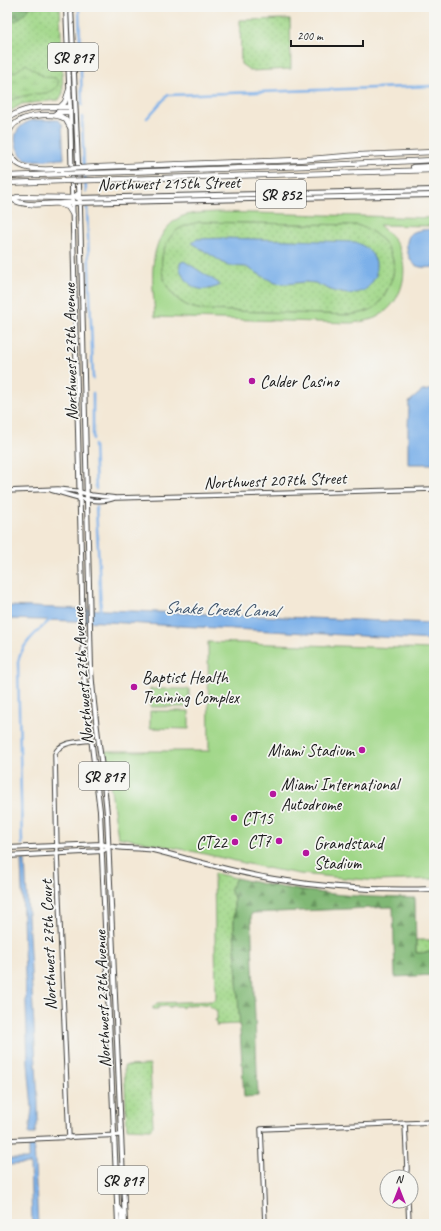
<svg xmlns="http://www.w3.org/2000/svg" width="441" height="1231" viewBox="0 0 441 1231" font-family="Caveat,sans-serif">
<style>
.green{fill:url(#green-dots);stroke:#5e7a52}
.forest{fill:url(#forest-firs);stroke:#4e6a48}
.wetland{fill:url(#wetland-marsh);stroke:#5e7a52}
.pitch{fill:#a0d788;stroke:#5e7a52;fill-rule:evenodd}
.water{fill:#7cb0e9;stroke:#4c6682}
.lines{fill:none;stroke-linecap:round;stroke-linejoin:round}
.canal{stroke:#7cb0e9;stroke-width:2.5}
.secondary-casing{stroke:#3c3b38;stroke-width:5.5}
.primary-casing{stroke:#3c3b38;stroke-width:6}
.highway-casing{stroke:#3c3b38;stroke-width:6}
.secondary{stroke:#fff;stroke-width:3.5}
.primary{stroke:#fff;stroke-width:4}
.highway{stroke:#fff;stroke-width:4.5}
.highway-bridge-casing{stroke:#3c3b38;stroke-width:6;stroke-linecap:butt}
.highway-bridge{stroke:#fff;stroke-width:4.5}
.poi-dot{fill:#b5179e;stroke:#f6f6f2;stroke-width:1.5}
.labels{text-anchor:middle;stroke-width:3.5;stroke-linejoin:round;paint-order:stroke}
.shield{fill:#f6f6f2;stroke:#5d5d5c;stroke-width:1}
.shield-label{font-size:16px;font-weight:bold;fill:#1c1c1c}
.street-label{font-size:17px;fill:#1c1c1c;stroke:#f6f6f2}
.poi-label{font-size:17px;fill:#1c1c1c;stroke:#f6f6f2;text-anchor:start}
.water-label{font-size:18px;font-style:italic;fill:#42576e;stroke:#f6f6f2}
</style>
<defs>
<pattern id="green-dots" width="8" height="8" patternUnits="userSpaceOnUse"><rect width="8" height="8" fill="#a0d788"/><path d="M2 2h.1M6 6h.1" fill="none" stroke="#89b875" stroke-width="1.8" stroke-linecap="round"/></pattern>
<pattern id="forest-firs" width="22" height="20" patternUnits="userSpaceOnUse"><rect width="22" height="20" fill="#80b874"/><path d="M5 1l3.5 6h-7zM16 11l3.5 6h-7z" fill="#68955e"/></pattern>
<pattern id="wetland-marsh" width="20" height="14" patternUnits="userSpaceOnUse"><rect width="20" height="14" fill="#a0d788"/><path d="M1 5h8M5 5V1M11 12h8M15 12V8" fill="none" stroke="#89b875"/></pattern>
</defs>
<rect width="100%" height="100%" fill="#f6f6f2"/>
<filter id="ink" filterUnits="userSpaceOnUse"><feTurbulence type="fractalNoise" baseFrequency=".025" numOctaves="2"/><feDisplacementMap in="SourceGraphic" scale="8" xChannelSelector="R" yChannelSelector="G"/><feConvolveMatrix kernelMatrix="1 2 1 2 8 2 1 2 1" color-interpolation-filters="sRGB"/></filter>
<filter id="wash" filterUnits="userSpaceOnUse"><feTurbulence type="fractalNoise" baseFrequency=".012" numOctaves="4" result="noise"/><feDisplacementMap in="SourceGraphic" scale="16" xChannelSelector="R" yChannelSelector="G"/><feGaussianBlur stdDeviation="0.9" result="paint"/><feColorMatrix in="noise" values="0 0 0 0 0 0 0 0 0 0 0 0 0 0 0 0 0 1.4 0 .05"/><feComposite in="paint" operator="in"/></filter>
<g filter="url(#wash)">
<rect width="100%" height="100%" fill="#f3e8d6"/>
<!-- green -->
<path class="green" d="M7 7H60L63 93 59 100 22 104 7 113Z
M290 19 291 69 251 71 241 64 240 20Z
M199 222 356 225C378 230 398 252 393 275 392 280 389 285 387 290 384 296 380 304 374 308 366 313 357 314 348 315L203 310C198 309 192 308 188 306 159 292 152 253 176 231 182 226 191 224 199 222Z
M214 873 236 878 230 889 234 898V930L240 1026H239L238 1024 217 1025V1027L215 1020 217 1019V1011L207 1004 186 1005 182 1008 180 1006H170V1008L168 1006 158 1007V1009H153V1007L157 1003 212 1001 216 999Z
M416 940H434V952L416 953Z
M150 1065 153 1126 150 1129 127 1128 124 1066Z"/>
<!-- forest -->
<path class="forest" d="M9 7H30L27 12 16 21 7 18V9Z
M236 878C295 892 355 898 415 898L416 953 434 952V975L395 977 393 907 254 913 251 914 258 1096 244 1097 234 930V898L230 889Z"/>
<!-- wetland -->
<path class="wetland" d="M26 64 44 77 57 78 59 81C56 96 41 92 29 95 21 96 14 99 7 102V73L15 72Z"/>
<!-- pitch -->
<path class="pitch" d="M217 212 434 218V226L379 225C388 233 396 240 400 251 410 276 400 306 375 318 368 321 359 322 351 323L155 317C153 284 145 241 177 219 188 212 205 213 217 212ZM199 222 356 225C378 230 398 252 393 275 392 280 389 285 387 290 384 296 380 304 374 308 366 313 357 314 348 315L203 310C198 309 192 308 188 306 159 292 152 253 176 231 182 226 191 224 199 222Z
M208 642 434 649V879L378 881 300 874 266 868 196 852 118 837 105 751H209Z
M150 689H189V707H150Z
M150 711H189V729L150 728Z"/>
<!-- water -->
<path class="water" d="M34 120H58L62 124 64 159C54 159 35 162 26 159 22 157 20 154 18 150 11 135 18 124 34 120Z
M434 229V267C428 268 420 268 415 265 407 259 403 239 412 233 419 229 426 230 434 229Z
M225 238 356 242 365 247 372 254 376 262V276L371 284 365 290 356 293 347 294 333 291 315 283 305 282 287 284 275 283 246 267 228 266 192 243 197 239Z
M184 261 217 282 219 284V286C205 291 194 292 185 278 181 273 179 269 180 263Z
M434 389V464H408V429L409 402 422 391Z
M7 606 434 623V640L107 622 7 619Z
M21 860H25L38 1101V1120L35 1134H29L32 1108 28 1064Z
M30 1144 34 1145 38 1224H32L30 1164 7 1165V1159H27L29 1156V1145Z"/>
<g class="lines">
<!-- canal -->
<path class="canal" d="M79 7 82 105
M82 117 84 169
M147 118 168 95 434 86
M85 174 86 192
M87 208 93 379
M93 439V393
M94 445 96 489
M96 506 101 611
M22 844 18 662C22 643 37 632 51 619"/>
</g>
</g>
<g filter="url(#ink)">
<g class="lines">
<!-- secondary casing -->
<g class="secondary-casing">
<path id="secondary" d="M51 490C71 495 95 506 115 498
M7 491 58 489 76 491 91 495 116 498 434 489
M405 1123 407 1169 406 1177
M69 1138 57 853 55 754C59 741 80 742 91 740
M7 1140 121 1135
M411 1180V1184
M408 1201 409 1224
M265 1224 261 1129 434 1122"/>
</g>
<!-- primary casing -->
<g class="primary-casing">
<path id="primary" d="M66 7 70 107 84 674 87 705 100 811 118 1224
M71 7 80 208 91 669C94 718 103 765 107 814L125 1224
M77 198 434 190
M72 203 434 195
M7 848 102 844C116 850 137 847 153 850 193 860 233 872 274 879 327 888 380 891 434 889
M7 856 102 851 109 847
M117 1206 122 1213V1224"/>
</g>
<!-- highway casing -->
<g class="highway-casing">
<path id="highway" d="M60 107 65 102 69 90
M54 115 58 112H70
M7 119C25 105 48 107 70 107
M7 138C10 120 27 116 43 115 50 115 59 114 65 119 67 121 68 124 70 127
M7 146C14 175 41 169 63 169
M98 167 298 160 359 155 434 152
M413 167 434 166
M95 173 306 166 434 160
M7 176 63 174
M95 180 434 170
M7 183 63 181
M7 199H12L17 197 72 198 78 194
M12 199C26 209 56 202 72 203
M59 204 68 207 73 215"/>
</g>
<!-- secondary -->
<use href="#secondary" class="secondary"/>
<!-- primary -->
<use href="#primary" class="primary"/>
<!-- highway -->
<use href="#highway" class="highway"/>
<!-- highway-bridge casing -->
<g class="highway-bridge-casing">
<path id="highway-bridge" d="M63 169 98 167
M63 174 95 173
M63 181 95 180"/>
</g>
<!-- highway-bridge -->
<use href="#highway-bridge" class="highway-bridge"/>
</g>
</g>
<!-- markers -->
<g class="poi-dot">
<circle cx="252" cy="381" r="4"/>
<circle cx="134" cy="687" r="4"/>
<circle cx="362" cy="750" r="4"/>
<circle cx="273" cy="794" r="4"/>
<circle cx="234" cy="818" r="4"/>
<circle cx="279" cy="841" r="4"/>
<circle cx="235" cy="842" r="4"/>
<circle cx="306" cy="853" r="4"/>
</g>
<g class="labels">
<!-- shield labels -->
<g class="shield">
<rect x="48" y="43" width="50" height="28" rx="3"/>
<rect x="256" y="180" width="50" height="28" rx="3"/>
<rect x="79" y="762" width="50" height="28" rx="3"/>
<rect x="98" y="1166" width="50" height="28" rx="3"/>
</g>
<g class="shield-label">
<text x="73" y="63">SR 817</text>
<text x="281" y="200">SR 852</text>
<text x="104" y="782">SR 817</text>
<text x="123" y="1186">SR 817</text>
</g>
<!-- street labels -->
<g class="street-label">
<text transform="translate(169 183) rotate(-1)" y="6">Northwest 215th Street</text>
<text transform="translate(70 352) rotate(-91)" y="6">Northwest 27th Avenue</text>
<text transform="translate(275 480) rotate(-2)" y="6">Northwest 207th Street</text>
<text transform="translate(82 676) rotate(-94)" y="6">Northwest 27th Avenue</text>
<text transform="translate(48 945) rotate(-92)" y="6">Northwest 27th Court</text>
<text transform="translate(102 999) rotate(-92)" y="6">Northwest 27th Avenue</text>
</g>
<!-- poi labels -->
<g class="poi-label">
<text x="260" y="387">Calder Casino</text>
<text x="142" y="683">Baptist Health<tspan x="142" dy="20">Training Complex</tspan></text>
<text x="354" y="756" text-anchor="end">Miami Stadium</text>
<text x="281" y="790">Miami International<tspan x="281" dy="20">Autodrome</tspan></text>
<text x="242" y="824">CT15</text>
<text x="271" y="847" text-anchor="end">CT7</text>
<text x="227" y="848" text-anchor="end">CT22</text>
<text x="314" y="849">Grandstand<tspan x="314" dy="20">Stadium</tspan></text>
</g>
<!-- water labels -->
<g class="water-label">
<text transform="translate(221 609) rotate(2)" y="6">Snake Creek Canal</text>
</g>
</g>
<!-- margin -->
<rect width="441" height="1231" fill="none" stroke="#f6f6f2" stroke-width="24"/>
<!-- north arrow -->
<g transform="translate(399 1189)"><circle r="19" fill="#f6f6f2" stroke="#9f9f9c"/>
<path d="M0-3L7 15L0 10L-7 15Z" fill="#b5179e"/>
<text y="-6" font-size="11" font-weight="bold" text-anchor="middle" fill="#1c1c1c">N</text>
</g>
<!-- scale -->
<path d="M291 40v6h72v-6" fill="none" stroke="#1c1c1c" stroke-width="2"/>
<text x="297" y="40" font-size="12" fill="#1c1c1c" stroke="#f6f6f2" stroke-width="3" paint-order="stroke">200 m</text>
</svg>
